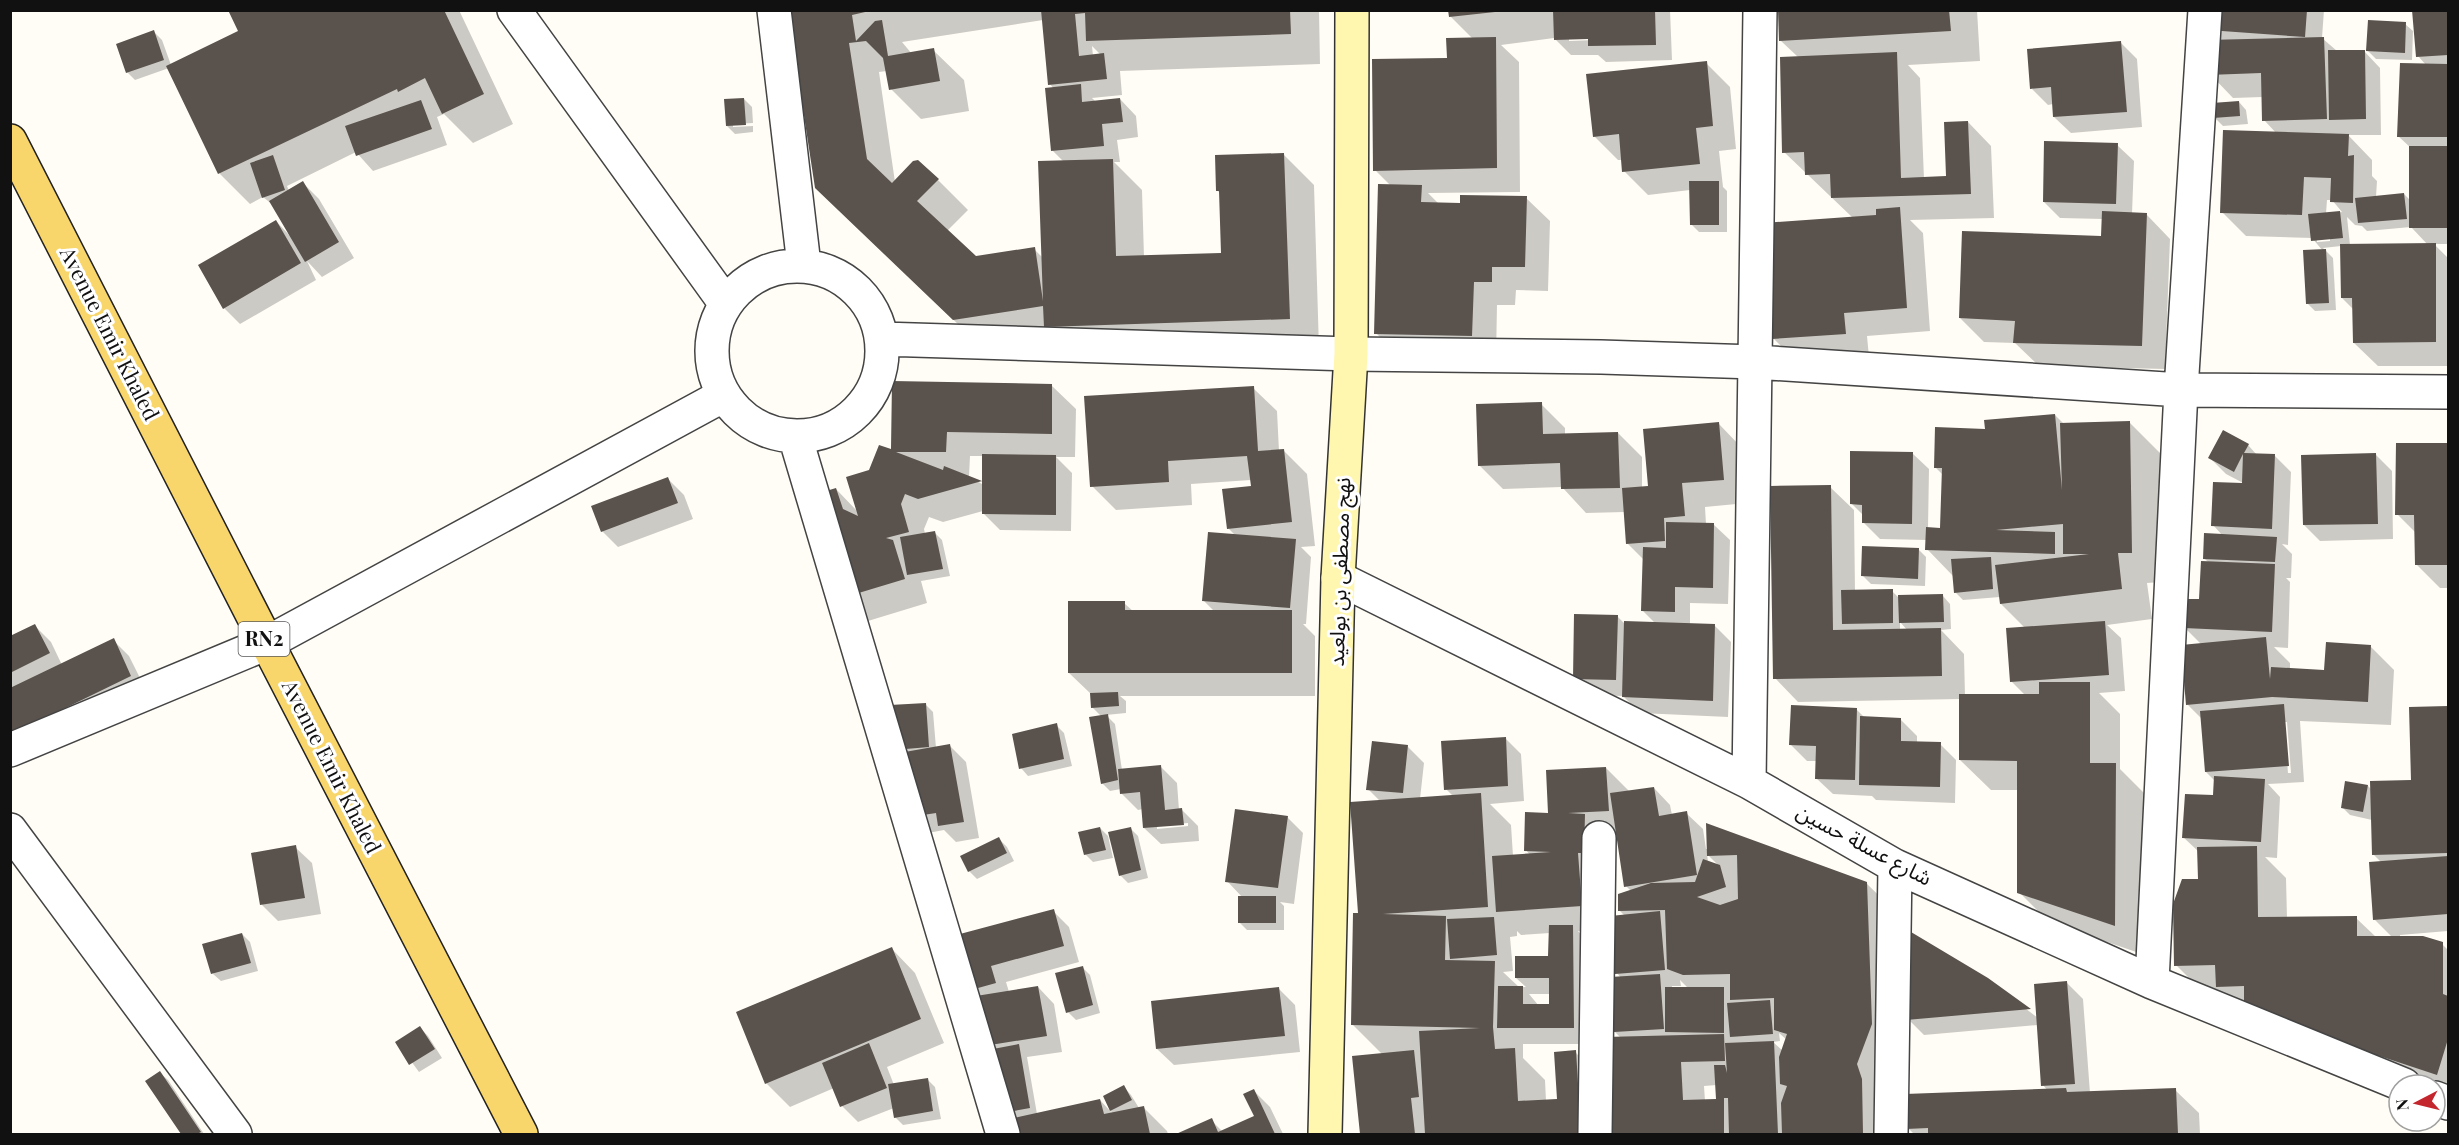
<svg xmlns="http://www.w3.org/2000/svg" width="2459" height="1145" viewBox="0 0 2459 1145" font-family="'Playfair Display','Noto Sans Arabic',serif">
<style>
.shadow{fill:#0003;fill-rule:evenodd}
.building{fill:#5a524d}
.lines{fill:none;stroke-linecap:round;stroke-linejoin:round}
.street-casing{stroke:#444;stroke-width:36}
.secondary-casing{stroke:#333;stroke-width:36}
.primary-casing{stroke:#222;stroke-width:36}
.street{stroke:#fff;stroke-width:33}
.secondary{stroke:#fff6b0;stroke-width:33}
.primary{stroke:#f9d66b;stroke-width:33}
.labels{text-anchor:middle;stroke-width:6;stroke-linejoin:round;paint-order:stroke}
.shield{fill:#fff;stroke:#585858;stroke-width:1.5}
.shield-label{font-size:20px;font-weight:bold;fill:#111}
.street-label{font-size:21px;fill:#111;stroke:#fff}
</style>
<rect width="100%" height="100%" fill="#fffdf5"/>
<!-- shadow -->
<path class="shadow" d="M230 10H459L513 124 473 143 444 114 437 117 447 145 373 171 356 152 287 186 289 191 303 183 319 199 354 258 322 277 307 261 316 280 240 324 224 308 276 221 290 236 273 205 263 197 250 204 220 174 169 68 135 80 127 72 154 32 162 40 171 65 240 32Z
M789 10H1319L1320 64 1120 71 1122 95 1092 98 1096 102 1120 99 1136 116 1138 137 1117 140 1120 162H1114L1142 190 1144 257 1222 255 1221 194 1217 190 1284 155 1314 185 1319 348 984 349 847 218ZM1043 20 1050 84 1054 89 1053 151 1064 162 1043 258 1034 249 975 258 947 231 968 210 938 180 918 162 895 182 879 72 887 71 891 89 921 119 969 111 964 80 933 50 912 54 902 42ZM1092 46 1101 55 1093 56Z
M1450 10H1670L1672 60 1606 62 1598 55H1571L1554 38 1501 45 1519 62 1520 192 1428 193 1439 204 1461 205 1526 198 1550 221 1548 291 1516 290 1515 305H1497L1496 359 1400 357 1376 333 1391 186 1375 170 1448 59 1473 39 1451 17ZM1595 37V40L1569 41V38Z
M1779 10H1977L1980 61 1908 65 1920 78 1924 179 1947 178 1968 122 1991 146 1994 218 1910 220 1923 233 1930 331 1867 336 1869 357 1797 362 1774 339 1853 218 1784 152 1798 57 1781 41Z
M2211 10H2324L2322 38 2337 51H2364L2380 68 2381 135H2348L2372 160V176L2377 181 2376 197 2404 194 2411 201V148L2398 136 2426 65 2418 56 2414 10H2448V244H2434L2448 258V366H2378L2354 343V310L2342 298 2341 246 2323 248 2333 258 2336 310 2315 311 2307 303 2323 251 2312 238 2246 236 2222 212 2277 134 2264 120 2263 97 2233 98 2210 74ZM2327 200H2332L2342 212 2326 214ZM2347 217 2355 225 2362 226 2367 231 2411 227 2428 245H2350ZM2330 238V241L2317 242V239Z
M2405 24 2413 31 2412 60 2376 59 2368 51Z
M2121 43 2137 59 2142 127 2071 133 2054 117 2053 104 2048 105 2032 89Z
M1706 63 1730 87 1736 149 1719 151 1723 187 1727 191V232H1699L1691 224 1690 190 1648 195 1624 171 1623 160H1618L1594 136Z
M744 99 752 107 753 123 733 124V127L753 126V132L735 134 727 126Z
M2239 102 2246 110 2248 124 2223 126 2215 118Z
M2117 145 2134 161 2132 214 2147 215 2170 239 2165 369 2039 366 2015 343 1984 342 1960 318 2102 238 2103 219 2060 218 2044 202Z
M1052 386 1076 409 1075 457H1056L1072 473 1071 531 1000 530 983 513V511L943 522 929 517 924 529 925 534 934 532 942 540 950 576 921 581 927 603 868 621 844 597 836 489 858 512 870 471 892 451ZM970 456H984V485L969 477Z
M1253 388 1277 411 1279 451 1283 450 1307 474 1315 546 1301 547 1311 557 1306 624H1303L1315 636V696H1120L1126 701V713L1106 715 1115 724 1122 770 1160 766 1177 783 1179 810H1182L1198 826 1199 841 1161 844 1144 828 1143 809 1138 810 1122 794 1121 789 1110 791 1102 783V717L1092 707 1091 694 1069 673 1124 603 1134 612H1215L1204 601 1236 536 1229 529 1252 488 1251 480 1191 484 1192 505 1116 510 1092 486ZM1188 823V826L1157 829V826Z
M1541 404 1565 428V435L1618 433 1642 457V488L1649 487 1719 424 1742 448 1747 503 1705 507 1706 524H1713L1730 540 1728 604 1690 603V625L1715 626 1731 642 1728 717 1640 713 1623 696 1591 695 1574 678 1617 616 1626 625 1656 624 1643 611 1644 560 1627 543 1625 512 1586 513 1562 487 1503 489 1479 465Z
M2055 415 2064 424 2130 423 2160 453 2162 582 2147 583 2152 619 2107 625 2121 638 2125 691 2099 693 2120 714V769L2146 795 2145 955 2049 922 2019 892 2018 790H1991L1960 760 1961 699 1798 702 1775 678 1830 487 1854 510 1855 591H1892L1898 597 1943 596 1950 604 1951 629 1941 630 1964 654 1965 696H2026L2011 681 2025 628 2001 604 2000 597 1963 600 1955 592 1954 577 1927 549V540L1880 539 1863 522 1864 516 1851 503 1912 453 1929 469 1928 529H1942L1943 475 1935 467 1986 430ZM1900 622 1908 631H1900Z
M2397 444 2448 445V588H2440L2416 564V533L2397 514Z
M2248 445 2257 455 2275 456 2291 472 2288 545 2282 544 2292 554 2291 578H2286L2290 582 2288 648 2274 647 2290 663V669L2326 671 2370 646 2394 670 2391 725 2300 721 2304 782 2268 784 2280 797 2277 858 2265 857 2286 878 2287 918H2356L2376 937H2392L2374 919 2382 863 2373 854 2372 820 2350 815 2342 807 2368 786 2372 790 2413 782 2411 709 2448 708V931L2400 935V937L2442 944 2448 950V1098L2435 1085H2409L2206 995 2176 965 2199 881V852L2183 837 2214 797 2215 781 2206 772 2202 719 2188 705 2202 645 2185 628 2201 601 2209 563 2204 558 2223 536 2213 525 2247 485 2226 474 2210 458ZM2284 722H2287L2291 773H2288Z
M2376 455 2392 471 2393 539 2320 541 2304 525Z
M668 479 684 495 693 519 618 547 602 531Z
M1918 549 1926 557 1925 586 1871 584 1863 576Z
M34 625 51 642 62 665 113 640 129 656 147 692 10 751V638Z
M925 704 933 712 936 748 950 746 966 762 979 838 956 842 944 830 928 833 901 755Z
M1857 710 1865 718 1900 719 1917 736V743L1940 744 1956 760 1955 803 1876 800 1872 796 1833 794 1816 778 1817 761H1807L1791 745Z
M1056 725 1064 733 1072 766 1028 776 1021 768Z
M1505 738 1521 754 1524 801 1490 804 1511 825 1513 856 1530 855 1526 850 1550 815 1606 768 1630 792 1654 788 1670 805 1672 815 1686 813 1703 829 1706 849H1708L1707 826 1866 883 1897 913 1892 1134H1362L1354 1057 1382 1054 1352 1024 1359 915 1380 801 1368 789 1407 746 1424 763 1420 799 1453 796 1446 789ZM1618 835 1626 886 1631 891 1620 911 1625 916 1617 973 1621 978 1615 1032 1621 1038 1607 1084 1575 1052 1559 1100 1546 1101 1545 1080 1523 1058V1044H1590L1589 943 1578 931 1605 930 1604 836ZM1707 854 1719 866 1708 862ZM1517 931 1521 935 1550 933V958L1516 978 1526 987H1519L1503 972 1513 971 1510 937 1517 936ZM1680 980 1689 989H1672V986H1681ZM1529 994H1550L1551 1006H1539ZM1779 1033 1787 1040 1783 1051 1773 1042 1780 1041ZM1717 1085 1719 1100 1705 1101 1704 1086Z
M1287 817 1303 833 1294 904 1280 902 1284 906V930H1247L1239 922 1243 898 1227 881Z
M1100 828 1108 836 1113 858 1093 862 1085 854Z
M1130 828 1138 836 1148 878 1128 883 1120 875Z
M999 839 1007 847 1014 861 977 879 969 871Z
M295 847 312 863 321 914 278 921 262 905Z
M1053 911 1069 927 1079 962 1006 982 1009 992 1038 987 1054 1004 1062 1052 1027 1057 1037 1114 1100 1100 1112 1113 1105 1097 1124 1087 1131 1095 1139 1108 1143 1107 1167 1131 1168 1134H1005L947 939Z
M242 934 250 942 258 971 221 981 213 974Z
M892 949 915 973 944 1043 887 1067 894 1085 928 1080 935 1087 941 1119 903 1125 895 1117 894 1108 858 1122 842 1106 834 1088 790 1107 766 1083Z
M1082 967 1090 975 1100 1013 1076 1020 1068 1012Z
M1987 979 2038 1018 2067 983 2083 999 2090 1093 2175 1090 2199 1113 2200 1134H1914L1908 1128 2048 1091 2043 1085 2038 1025 1924 1035 1908 1019Z
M1279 989 1295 1005 1300 1052 1174 1065 1157 1049Z
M420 1028 428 1036 442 1058 419 1072 397 1042Z
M160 1073 168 1080 204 1134H183L147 1082Z
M1254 1091 1270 1107 1283 1134H1180L1211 1120 1223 1132 1256 1116Z"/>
<!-- building -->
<path class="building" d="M228 10H444L484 94 442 114 425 78 398 92 397 89 218 174 166 66 238 31Z
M788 10H874L852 15 856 41 875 21 882 20 888 56 934 48 940 81 889 90 883 58 866 41 849 43 867 159 892 183 913 161 918 160 939 179 917 201 976 256 1035 247 1043 301 1038 161 1113 159 1116 256 1221 253 1219 191H1216L1215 155 1284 153 1290 319 1044 327 1043 306 953 320 815 188Z
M1041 10H1290L1291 34 1086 41 1085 13 1075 14 1079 56 1104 53 1107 79 1048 85Z
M1448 10H1495V12L1449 17Z
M1553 10H1655L1656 45 1588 46V39L1554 40Z
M1778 10H1949L1951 31 1779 41Z
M2209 10H2307L2305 37 2208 30Z
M2412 10H2448V55L2416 57Z
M2368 20 2406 22 2405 53 2366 51Z
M154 30 164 60 126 73 116 44Z
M1496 37 1497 168 1373 171 1372 59 1447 58 1446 38Z
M2324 37 2327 119 2262 121 2261 73 2208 75 2207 40Z
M2121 41 2127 112 2053 117 2051 87 2030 89 2027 49Z
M2328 50H2365L2366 119 2329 120Z
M1897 52 1901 178 1946 176 1944 122 1968 121 1971 194 1831 198 1830 174 1805 175 1804 152 1782 153 1780 57Z
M1707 61 1713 126 1696 128 1700 164 1622 172 1619 134 1593 137 1586 74Z
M2400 63 2448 64V137H2397Z
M1081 84 1082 102 1120 98 1123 122 1102 124 1104 146 1051 151 1045 88Z
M744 98 746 125 726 126 724 99Z
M421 100 432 129 356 156 345 126Z
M2239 101 2240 116 2213 118 2212 103Z
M2223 130 2349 134 2348 156 2354 155 2353 203 2330 202 2331 178 2304 177 2302 215 2220 213Z
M2044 141 2118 143 2116 204 2043 202Z
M2409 146H2448V228H2409Z
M273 155 285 190 262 198 250 163Z
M303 181 339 242 305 262 269 201Z
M1689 181H1719V225H1690Z
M1378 184 1422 185 1421 202 1460 203V195L1527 196 1525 267H1492V282H1474L1472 336 1374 334Z
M2404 193 2407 219 2358 223 2355 198Z
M1900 207 1907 308 1844 313 1846 334 1772 339 1763 223 1876 215V209Z
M2102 211 2147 213 2142 346 2013 343 2015 321 1959 318 1962 231 2101 236Z
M2340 211 2343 238 2311 241 2308 214Z
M276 220 301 263 223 309 198 265Z
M2436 243V342L2353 343 2352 298H2341L2340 244Z
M2326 249 2329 303 2306 304 2303 250Z
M892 381 1052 384V434L947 432 946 452H896L943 470 944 466 982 481 918 499 905 494 901 504 909 532 886 538 893 540 905 579 842 598 813 495 836 488 843 509 858 516 846 477 869 470 879 445 891 449Z
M1254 386 1258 451 1284 449 1292 522 1227 529 1222 489 1251 486 1247 456 1168 461 1169 482 1090 487 1084 396Z
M1542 402 1543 434 1618 432 1620 488 1561 489 1560 463 1478 466 1476 404Z
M2055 414 2062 490 2060 423 2130 421 2132 553H2118L2122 589 2000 604 1995 565 2089 554H2063V524L1996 530 2055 532V554L1925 550 1926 527 1940 528 1942 468H1934L1935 427 1985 429 1984 420Z
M1719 422 1724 480 1682 483 1685 516 1664 518 1665 541 1626 544 1622 488 1648 486 1643 429Z
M2223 430 2249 444 2244 453 2275 454 2272 529 2211 526 2213 482 2242 483 2243 454 2234 472 2208 458Z
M2396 443H2448V565H2415L2414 515H2395Z
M1850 451 1913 452 1912 524 1862 523V505L1850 504Z
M2376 453 2378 524 2303 525 2301 455Z
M982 454 1056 455V515L982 514Z
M668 477 678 503 601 532 591 506Z
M1831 485 1833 630 1941 628 1942 676 1773 679 1770 486Z
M1666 522 1714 523 1713 588 1675 587V612L1641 611 1643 547 1666 548Z
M935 531 943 569 907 575 900 537Z
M1208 532 1296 539 1290 608 1202 601Z
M2204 533 2277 537 2275 562 2203 559Z
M1862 546 1919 548 1918 579 1861 576Z
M1991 557 1993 589 1954 593 1951 559Z
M2201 561 2275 564 2272 632 2184 628 2185 599H2199Z
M1893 589V623L1842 624 1841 590Z
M1943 594 1944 622 1899 623 1898 595Z
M1068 601H1125V610H1292V673H1068Z
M1574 614 1618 615 1616 680 1573 679Z
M1624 621 1715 624 1713 701 1622 697Z
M2105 621 2109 675 2010 682 2006 628Z
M35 624 50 653 10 673V636Z
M2266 637 2270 679 2271 667 2324 670 2326 642 2371 645 2368 702 2272 697 2186 705 2181 645Z
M114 638 131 676 10 735V688Z
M2039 682H2090V763H2116L2115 926 2017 893V761L1959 760V694H2039Z
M1118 692 1119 706 1091 708 1090 693Z
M926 703 929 747 894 750 890 705Z
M2284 704 2289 766 2205 772 2200 711Z
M1791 705 1857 708 1855 780 1815 779 1816 746 1789 745Z
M2448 706V853L2372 855 2370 781 2411 780 2409 707Z
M1108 714 1118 780 1101 784 1089 717Z
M1860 716 1901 718V741L1941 742 1940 787 1859 785Z
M1057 723 1064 759 1019 769 1012 734Z
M1506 737 1508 786 1444 790 1441 741Z
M1372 741 1408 745 1403 793 1366 790Z
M950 744 964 822 938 826 936 813 910 817 899 753Z
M1161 765 1165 810 1182 808 1184 825 1143 828 1140 792 1120 794 1118 769Z
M1606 767 1609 811 1568 813 1585 814 1584 853H1578L1582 906 1496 912 1492 856 1551 852 1524 851 1525 812 1548 813 1546 770Z
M2214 776 2265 779 2261 842 2182 838 2185 794 2213 795Z
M2345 781 2368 785 2363 812 2341 808Z
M1654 787 1659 816 1687 811 1697 875 1624 887 1610 793Z
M1481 793 1488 907 1383 914 1446 916 1445 960 1495 961 1493 1027 1495 1049 1515 1048 1518 1101 1557 1099 1554 1052 1576 1050 1581 1134H1425L1419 1031 1480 1028 1351 1025 1353 913H1358L1350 802Z
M1235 809 1288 816 1278 888 1225 882Z
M1706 823 1867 882 1872 1024 1857 1064 1862 1079 1863 1134H1782L1781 1103 1787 1086 1780 1084 1779 1057 1787 1034 1774 1030V998L1730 1000V974L1683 975 1667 969 1665 910 1618 911V894L1651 883 1695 882 1703 859 1720 865 1726 887 1697 897 1720 905 1738 899 1737 855 1707 856Z
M1100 827 1106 850 1084 855 1078 832Z
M1131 827 1141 870 1119 876 1108 832Z
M999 837 1007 853 968 872 960 856Z
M296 845 305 898 260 905 251 853Z
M2257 846 2258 917 2357 916V936H2423L2443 942V994L2448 996V1039L2437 1075 2244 1011V986L2216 987 2215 965 2174 966 2173 904 2182 879H2198L2197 847Z
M2448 856V914L2373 920 2369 862Z
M1238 896H1276V923H1238Z
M1054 909 1064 946 991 966 996 983 960 993 945 938Z
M1660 911 1665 970 1615 974 1610 916Z
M1494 917 1497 955 1450 959 1447 919Z
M1549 925H1573L1574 1028H1497L1498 986H1523V1004H1549V978H1515V956H1548Z
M1911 932 1988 978 2031 1009 1906 1020Z
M242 933 251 963 211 974 202 944Z
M892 947 921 1019 765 1084 736 1012Z
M1083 966 1093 1005 1066 1013 1055 973Z
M1660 974 1664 1029 1614 1032 1610 977Z
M2067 981 2075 1084 2041 1086 2034 984Z
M1038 986 1047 1036 984 1046 976 996Z
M1279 987 1285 1036 1156 1049 1151 1001Z
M1665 987H1724V1033L1665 1032Z
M1770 1000 1773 1034 1730 1037 1727 1003Z
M420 1026 435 1049 409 1065 395 1042Z
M1724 1034 1725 1061 1681 1062 1683 1100 1716 1099 1714 1065H1725L1727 1073 1725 1043 1774 1041 1778 1134H1729L1728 1098H1724V1134H1607L1605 1037Z
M869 1043 887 1088 840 1107 822 1063Z
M1019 1044 1030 1108 1003 1113 993 1049Z
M1414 1050 1419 1097 1411 1098 1415 1134H1360L1352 1056Z
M160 1071 201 1132 197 1134H181L145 1081Z
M928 1078 933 1111 894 1118 888 1084Z
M1124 1085 1132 1100 1110 1111 1103 1096Z
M2066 1088 2067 1092 2176 1088 2178 1134H1928V1128L1906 1129 1905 1094Z
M1254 1089 1275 1134H1176L1212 1118 1218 1132 1254 1116 1243 1094Z
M1100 1099 1104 1114 1144 1106 1150 1134H1004L1000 1121Z"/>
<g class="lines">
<!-- street casing -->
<g class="street-casing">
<path id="street" d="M514 10 726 304
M774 10 804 265
M712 351a85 85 0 1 1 170 0a85 85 0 1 1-170 0Z
M882 339 1351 354 1601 357 1755 362 2181 390 2448 392
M795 436 1003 1134
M1338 578 1749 782 1895 866 2152 982 2404 1085
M10 750 267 643 724 395
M1749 782 1760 10
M10 830 235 1134
M2152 982 2181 390 2205 10
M2435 1098 2448 1103
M1595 1134 1599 838
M1891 1134 1895 866"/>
</g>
<!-- secondary casing -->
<g class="secondary-casing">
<path id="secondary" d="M1325 1134 1338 578 1351 354 1352 10"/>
</g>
<!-- primary casing -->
<g class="primary-casing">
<path id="primary" d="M10 141 267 643 521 1134"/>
</g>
<!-- street -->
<use href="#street" class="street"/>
<!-- secondary -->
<use href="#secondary" class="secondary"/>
<!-- primary -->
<use href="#primary" class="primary"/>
</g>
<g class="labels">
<!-- shield labels -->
<rect class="shield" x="238.5" y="622" width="51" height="34" rx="4.5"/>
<g class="shield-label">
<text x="264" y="646">RN2</text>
</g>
<!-- street labels -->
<g class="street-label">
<text transform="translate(109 334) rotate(63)" y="7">Avenue Emir Khaled</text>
<text transform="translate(1340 572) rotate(-88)" y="7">نهج مصطفى بن بولعيد</text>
<text transform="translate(331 767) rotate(63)" y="7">Avenue Emir Khaled</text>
<text transform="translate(1864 845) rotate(28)" y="7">شارع عسلة حسين</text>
</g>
</g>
<!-- border -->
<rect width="2459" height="1145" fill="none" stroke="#111111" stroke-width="24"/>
<!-- north arrow -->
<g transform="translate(2417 1103) rotate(263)"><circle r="28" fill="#ffffff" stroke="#a0a0a0" stroke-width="1.5"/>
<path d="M0-4.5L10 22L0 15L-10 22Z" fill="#c4262e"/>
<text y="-9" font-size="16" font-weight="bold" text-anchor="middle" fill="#111111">N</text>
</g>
</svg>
